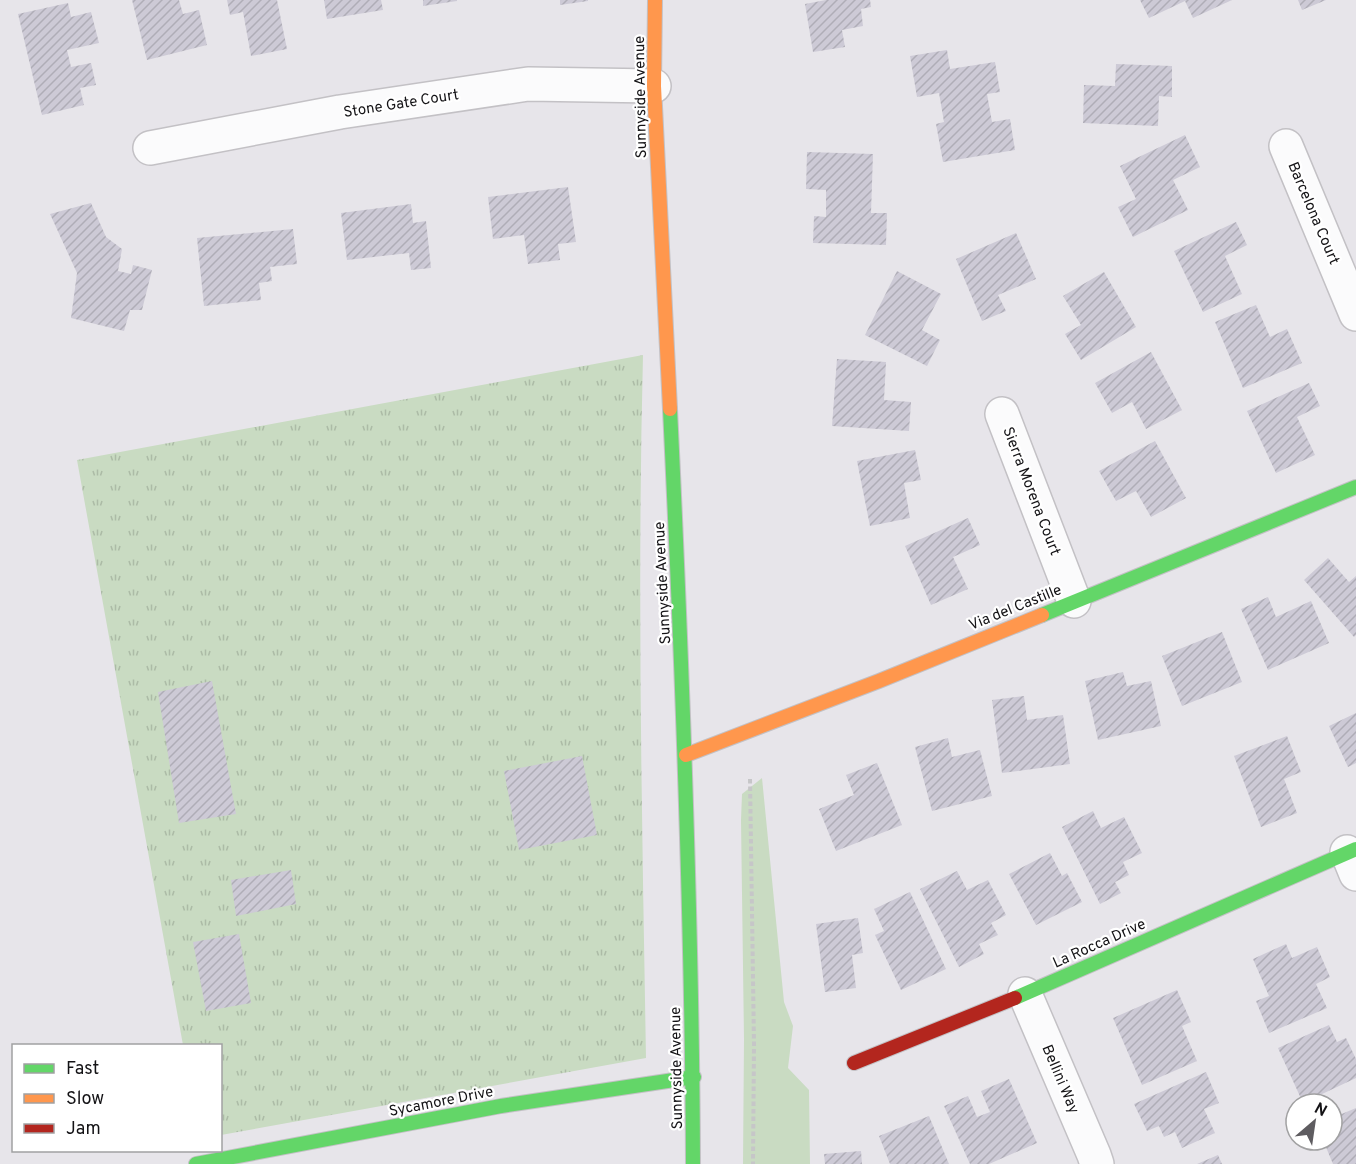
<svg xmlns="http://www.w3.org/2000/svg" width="1356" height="1164" viewBox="0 0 1356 1164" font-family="Overpass,sans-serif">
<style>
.grass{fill:url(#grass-tufts)}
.park{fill:#c9dbc2}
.building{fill:url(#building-hatch)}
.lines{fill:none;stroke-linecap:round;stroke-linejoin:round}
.street-casing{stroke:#c3c1c5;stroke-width:36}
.fast-casing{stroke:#c3c1c5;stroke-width:16}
.slow-casing{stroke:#c3c1c5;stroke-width:16}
.jam-casing{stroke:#c3c1c5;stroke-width:16}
.path{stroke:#c6c6c8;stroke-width:4;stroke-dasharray:4.5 3;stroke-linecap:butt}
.street{stroke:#fbfbfc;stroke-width:33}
.fast{stroke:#63d668;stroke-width:14}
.slow{stroke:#ff974d;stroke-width:14}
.jam{stroke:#b3261e;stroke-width:14}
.labels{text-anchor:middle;stroke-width:4.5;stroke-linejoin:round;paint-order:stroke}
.street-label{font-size:15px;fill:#141316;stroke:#fff}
</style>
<defs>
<pattern id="grass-tufts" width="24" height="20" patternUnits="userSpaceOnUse" patternTransform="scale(1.5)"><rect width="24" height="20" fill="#c9dbc2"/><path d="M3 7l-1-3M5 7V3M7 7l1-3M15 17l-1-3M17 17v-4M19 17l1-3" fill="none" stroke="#acbba6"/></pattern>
<pattern id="building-hatch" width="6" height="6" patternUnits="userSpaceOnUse" patternTransform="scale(1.5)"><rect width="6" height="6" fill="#cdcad6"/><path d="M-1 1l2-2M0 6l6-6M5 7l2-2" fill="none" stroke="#afadb7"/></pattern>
</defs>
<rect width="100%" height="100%" fill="#e7e5ea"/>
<!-- grass -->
<path class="grass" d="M643 355C637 589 642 824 646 1058L221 1135 220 1046 183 1045 77 460Z"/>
<!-- park -->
<path class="park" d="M762 778 784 1002 793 1026 788 1068 809 1090 810 1164H743L744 1039 741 820 742 794Z"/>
<!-- building -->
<path class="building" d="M132 0H179L183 14 199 10 207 45 147 60Z
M227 0H277L287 49 251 56 243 12 230 15Z
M324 0H381L383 10 327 19Z
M423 0H457V1L423 6Z
M560 0H588V1L560 5Z
M826 0H870L871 7 861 9 863 26 842 30 845 47 813 52 805 4Z
M1140 0H1232L1193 18 1185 1 1149 18Z
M1298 0H1326L1302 10Z
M68 3 71 17 91 12 99 43 67 50 71 67 91 63 96 85 80 88 84 105 42 115 18 14Z
M947 50 950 69 995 62 1000 92 987 94 992 122 1010 119 1015 150 943 162 936 124 944 122 939 93 917 97 910 56Z
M1116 64 1172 66V97L1159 96 1158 126 1083 123 1084 85 1115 86Z
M1185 135 1200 167 1173 180 1188 210 1133 237 1118 207 1136 199 1120 166Z
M807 152 873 154 871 213H887L886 245 813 243 814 216 826 217V190L806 189Z
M568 187 576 242 558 244 560 260 528 264 524 235 493 239 488 197Z
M91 203 106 237 122 249 118 271 131 274 133 265 152 270 142 310H130L124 331 71 318 77 273 50 214Z
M411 204 413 223 426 221 431 268 411 270 409 253 347 260 341 213Z
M1236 222 1247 245 1225 256 1242 294 1203 312 1174 251Z
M293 229 297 264 270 267 272 281 259 283 261 300 204 306 197 238Z
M1016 233 1036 279 998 295 1006 311 982 321 956 259Z
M897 271 941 294 922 330 940 340 927 366 865 335Z
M1104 272 1136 327 1081 360 1065 334 1081 325 1063 296Z
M1256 305 1270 337 1287 329 1302 363 1243 388 1215 322Z
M1151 352 1182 410 1146 429 1132 402 1112 413 1095 383Z
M837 359 886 362 884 400 911 402 909 431 832 426Z
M1309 383 1320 406 1297 417 1315 455 1276 473 1247 411Z
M1155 441 1186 498 1151 517 1136 491 1116 501 1099 471Z
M915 450 921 480 904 483 910 518 870 526 857 461Z
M968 518 980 545 953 557 968 589 931 605 905 546Z
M1328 558 1349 582 1356 576V635L1354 637 1304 580Z
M1268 597 1276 617 1311 601 1329 643 1268 670 1241 609Z
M1222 632 1242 682 1182 706 1162 656Z
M1123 672 1127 686 1151 681 1161 726 1098 740 1085 681Z
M212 681 236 814 179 823 158 692Z
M1024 696 1027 720 1063 715 1070 764 1002 773 992 700Z
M1356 713V763L1348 767 1329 726Z
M1287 736 1301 772 1284 779 1297 813 1261 827 1234 756Z
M948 738 952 757 980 750 992 796 932 811 915 747Z
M582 756 597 835 519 850 504 771Z
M877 763 902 825 836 851 819 809 854 795 846 775Z
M1093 811 1101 828 1124 817 1142 853 1123 862 1129 875 1115 882 1121 893 1100 904 1062 827Z
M1050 853 1062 876 1067 873 1082 902 1036 925 1009 874Z
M291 870 296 904 236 916 231 880Z
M957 871 967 890 988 880 1006 915 991 923 998 935 979 944 984 954 959 967 920 889Z
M910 892 946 969 901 990 875 935 884 931 874 909Z
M858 918 863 953 852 955 856 988 825 992 816 924Z
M239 934 251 1003 206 1011 193 942Z
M1286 944 1292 958 1317 947 1330 977 1316 984 1327 1008 1269 1033 1256 1001 1269 996 1253 959Z
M1177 990 1191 1022 1182 1026 1197 1061 1142 1085 1113 1018Z
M1329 1025 1337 1042 1346 1038 1356 1059V1078L1303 1103 1278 1048Z
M1206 1072 1219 1103 1204 1109 1215 1133 1182 1148 1175 1132 1164 1137 1159 1126 1147 1131 1134 1104Z
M1009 1079 1037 1143 989 1164H970L944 1106 968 1096 977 1117 990 1112 981 1091Z
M1356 1108V1164H1333L1323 1140H1332V1118Z
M929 1116 949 1164H890L879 1136Z
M861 1151 862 1164H825L824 1154Z
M1218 1155 1222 1164H1197Z"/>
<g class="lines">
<!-- street casing -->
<g class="street-casing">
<path id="street" d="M1286 146 1356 314
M150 148 340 112 528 84 654 86
M1002 414 1074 601
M1347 852 1356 874
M1025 994 1094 1155 1097 1164"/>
</g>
<!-- fast casing -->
<g class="fast-casing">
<path id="fast" d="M670 409C682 660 692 912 693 1164
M1042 615 1356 487
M1015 998 1356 849
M196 1164 501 1106 694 1077"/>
</g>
<!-- slow casing -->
<g class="slow-casing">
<path id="slow" d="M655 0 654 86 670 409
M686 755 879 681 1042 615"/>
</g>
<!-- jam casing -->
<g class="jam-casing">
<path id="jam" d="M854 1063 1015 998"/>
</g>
<!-- path -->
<path class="path" d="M750 779 754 1045 753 1164"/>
<!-- street -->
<use href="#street" class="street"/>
<!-- fast -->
<use href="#fast" class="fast"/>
<!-- slow -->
<use href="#slow" class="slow"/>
<!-- jam -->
<use href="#jam" class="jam"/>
</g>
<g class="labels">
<!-- street labels -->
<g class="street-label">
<text transform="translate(640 97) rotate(-91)" y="5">Sunnyside Avenue</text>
<text transform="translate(401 103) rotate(-9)" y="5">Stone Gate Court</text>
<text transform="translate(1314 213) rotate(67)" y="5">Barcelona Court</text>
<text transform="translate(1032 491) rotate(69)" y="5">Sierra Morena Court</text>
<text transform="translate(662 583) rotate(-93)" y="5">Sunnyside Avenue</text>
<text transform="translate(1015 607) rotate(-22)" y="5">Via del Castille</text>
<text transform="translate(1099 943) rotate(-24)" y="5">La Rocca Drive</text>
<text transform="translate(676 1068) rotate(-91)" y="5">Sunnyside Avenue</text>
<text transform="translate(1061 1079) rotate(67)" y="5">Bellini Way</text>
<text transform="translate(441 1101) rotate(-11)" y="5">Sycamore Drive</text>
</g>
</g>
<!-- legend -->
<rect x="12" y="1044" width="210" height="108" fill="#ffffff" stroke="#a1a1a2" stroke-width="1.5"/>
<rect x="24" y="1064" width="30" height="9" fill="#63d668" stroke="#a1a1a2" stroke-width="1.5"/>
<text x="66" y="1074" font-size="18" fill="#141316">Fast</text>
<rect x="24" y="1094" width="30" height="9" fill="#ff974d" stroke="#a1a1a2" stroke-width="1.5"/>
<text x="66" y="1104" font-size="18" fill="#141316">Slow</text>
<rect x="24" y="1124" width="30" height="9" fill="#b3261e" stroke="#a1a1a2" stroke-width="1.5"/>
<text x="66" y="1134" font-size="18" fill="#141316">Jam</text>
<!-- north arrow -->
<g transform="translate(1314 1122) rotate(29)"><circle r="28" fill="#ffffff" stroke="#a1a1a2" stroke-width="1.5"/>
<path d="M0-4.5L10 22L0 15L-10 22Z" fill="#5e5c60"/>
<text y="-9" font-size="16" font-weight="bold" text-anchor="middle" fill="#141316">N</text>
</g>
</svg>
